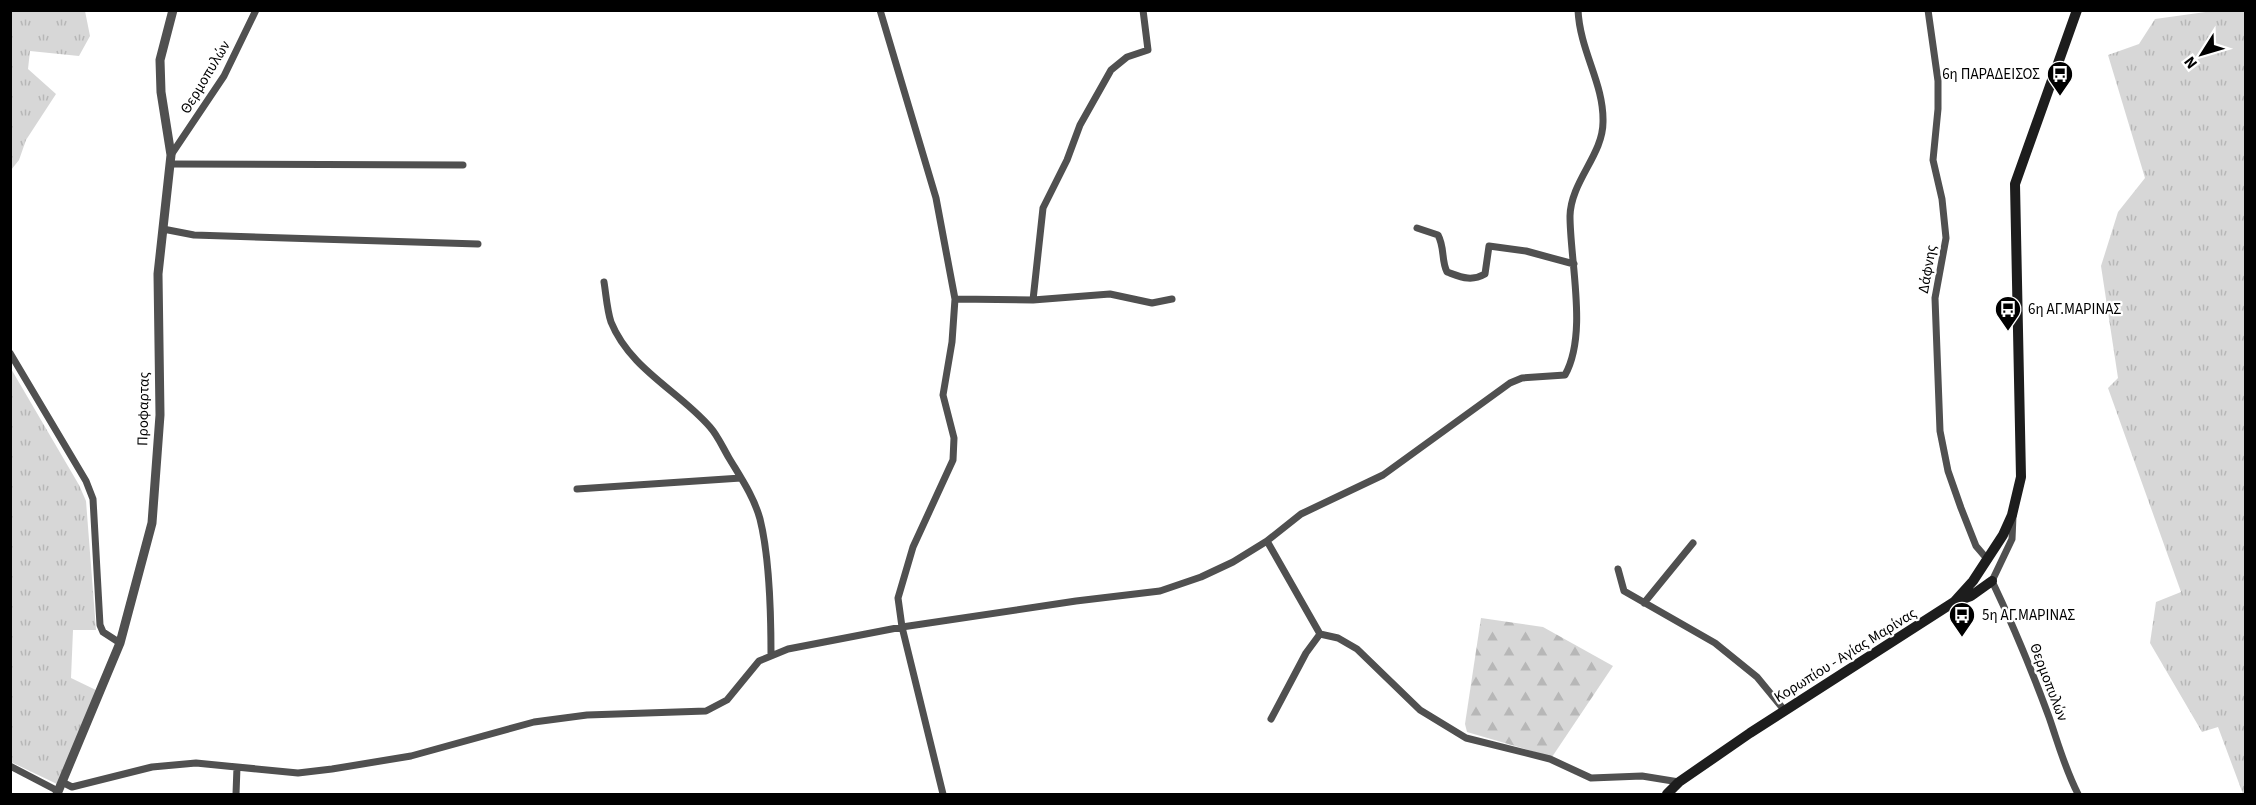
<svg xmlns="http://www.w3.org/2000/svg" width="2256" height="805" viewBox="0 0 2256 805" font-family="'Source Sans 3',sans-serif">
<style>
.grass{fill:url(#grass-tufts)}
.forest{fill:url(#forest-firs)}
.lines{fill:none;stroke-linecap:round;stroke-linejoin:round}
.minor{stroke:#505050;stroke-width:7}
.tertiary{stroke:#505050;stroke-width:9}
.secondary{stroke:#1d1d1d;stroke-width:10}
.labels{text-anchor:middle;stroke-width:4.5;stroke-linejoin:round;paint-order:stroke}
.poi-label{font-size:15px;fill:#000;stroke:#fff;text-anchor:start}
.street-label{font-size:15px;fill:#000;stroke:#fff}
</style>
<defs>
<pattern id="grass-tufts" width="24" height="20" patternUnits="userSpaceOnUse" patternTransform="scale(1.5)"><rect width="24" height="20" fill="#d7d7d7"/><path d="M3 7l-1-3M5 7V3M7 7l1-3M15 17l-1-3M17 17v-4M19 17l1-3" fill="none" stroke="#b7b7b7"/></pattern>
<pattern id="forest-firs" width="22" height="20" patternUnits="userSpaceOnUse" patternTransform="scale(1.5)"><rect width="22" height="20" fill="#d7d7d7"/><path d="M5 1l3.5 6h-7zM16 11l3.5 6h-7z" fill="#b7b7b7"/></pattern>
</defs>
<rect width="100%" height="100%" fill="#fff"/>
<!-- grass -->
<path class="grass" d="M11 10 85 11 90 36 79 56 30 51 28 69 56 94 26 140 19 160 11 170Z
M2220 10 2246 11 2245 794H2243L2218 727 2202 732 2150 643 2156 602 2181 592 2108 388 2118 378 2101 266 2118 212 2145 178 2108 55 2139 44 2155 19Z
M10 367 79 485 86 501 96 630H73L71 678 98 691 57 784 11 762Z"/>
<!-- forest -->
<path class="forest" d="M1481 618 1543 627 1613 666 1552 757 1467 732 1465 724Z"/>
<g class="lines">
<!-- minor -->
<path class="minor" d="M880 10 936 198 955 299 952 342 943 395 954 438 953 460 913 547 898 598 902 627 943 794
M1928 10 1938 81V109L1933 160 1942 199 1946 238 1935 298 1940 431 1948 471 1961 508 1976 546 1988 560
M171 155 224 76 256 10
M170 164 463 165
M1417 228 1438 235C1445 248 1441 260 1447 272 1461 277 1471 282 1485 274L1489 246 1526 251 1574 264
M163 229 194 235 478 244
M604 282C606 294 607 310 611 322 630 369 679 391 710 427 718 436 723 448 729 458 741 478 754 497 760 519 770 559 771 614 771 655
M955 299 1033 300 1110 294 1152 303 1172 299
M1033 300 1043 208 1067 160 1080 125 1111 70 1127 57 1148 50 1143 10
M10 353 86 481 93 499 100 625 103 632 120 643
M577 489 741 478
M2013 516 2012 539 1992 581C2013 625 2032 671 2049 717 2058 743 2065 769 2078 794
M1267 541 1320 634 1338 638 1357 649 1420 710 1466 738 1550 759 1591 778 1642 776 1679 782
M1618 569 1624 591 1715 643 1757 677 1785 711
M1644 603 1693 543
M1271 719 1306 653 1320 634
M10 766 58 791
M62 782 72 787 152 767 196 763 298 773 332 769 411 756 534 722 587 715 706 711 727 700 759 661 788 649 902 627 1076 601 1160 591 1201 577 1233 562 1267 541 1301 514 1383 475 1510 383 1522 378 1565 375C1588 334 1570 262 1570 216 1571 181 1603 155 1603 122 1604 83 1580 52 1578 10
M236 794 237 767"/>
<!-- tertiary -->
<path class="tertiary" d="M57 794 120 643 152 523 160 415 158 274 171 155 161 92 160 60 173 10"/>
<!-- secondary -->
<path class="secondary" d="M1957 601 1971 596 1992 581
M1667 794 1679 782 1750 733 1954 602 1973 581 2003 535 2012 515 2021 477 2015 184 2077 10"/>
</g>
<!-- icons -->
<defs>
<g id="bus-pin" transform="scale(1.35)"><path d="M0 17L-7.5 6A9.5 9.5 0 1 1 7.5 6Z" fill="#000" stroke="#fff"/><path d="M-5-6H5V4H4V6H2V4H-2V6H-4V4H-5ZM-3.5-4V0h7V-4ZM-3.5 1.2v1.5H-2V1.2ZM2 1.2v1.5H3.5V1.2Z" fill="#fff"/></g>
</defs>
<g fill-rule="evenodd">
<use href="#bus-pin" x="2060" y="74"/>
<use href="#bus-pin" x="2008" y="309"/>
<use href="#bus-pin" x="1962" y="615"/>
</g>
<g class="labels">
<!-- poi labels -->
<g class="poi-label">
<text x="2040" y="79" text-anchor="end">6η ΠΑΡΑΔΕΙΣΟΣ</text>
<text x="2028" y="314">6η ΑΓ.ΜΑΡΙΝΑΣ</text>
<text x="1982" y="620">5η ΑΓ.ΜΑΡΙΝΑΣ</text>
</g>
<!-- street labels -->
<g class="street-label">
<text transform="translate(205 77) rotate(-59)" y="5">Θερμοπυλών</text>
<text transform="translate(1927 269) rotate(-80)" y="5">Δάφνης</text>
<text transform="translate(143 409) rotate(-89)" y="5">Προφαρτας</text>
<text transform="translate(1845 655) rotate(-32)" y="5">Κορωπίου - Αγίας Μαρίνας</text>
<text transform="translate(2049 682) rotate(69)" y="5">Θερμοπυλών</text>
</g>
</g>
<!-- border -->
<rect width="2256" height="805" fill="none" stroke="#000000" stroke-width="24"/>
<!-- north arrow -->
<g transform="translate(2202 54) rotate(233)" stroke="#ffffff" stroke-width="4.5" paint-order="stroke">
<path d="M0-4.5L10 22L0 15L-10 22Z" fill="#000000"/>
<text y="-9" font-size="16" font-weight="bold" text-anchor="middle" fill="#000000">N</text>
</g>
</svg>
